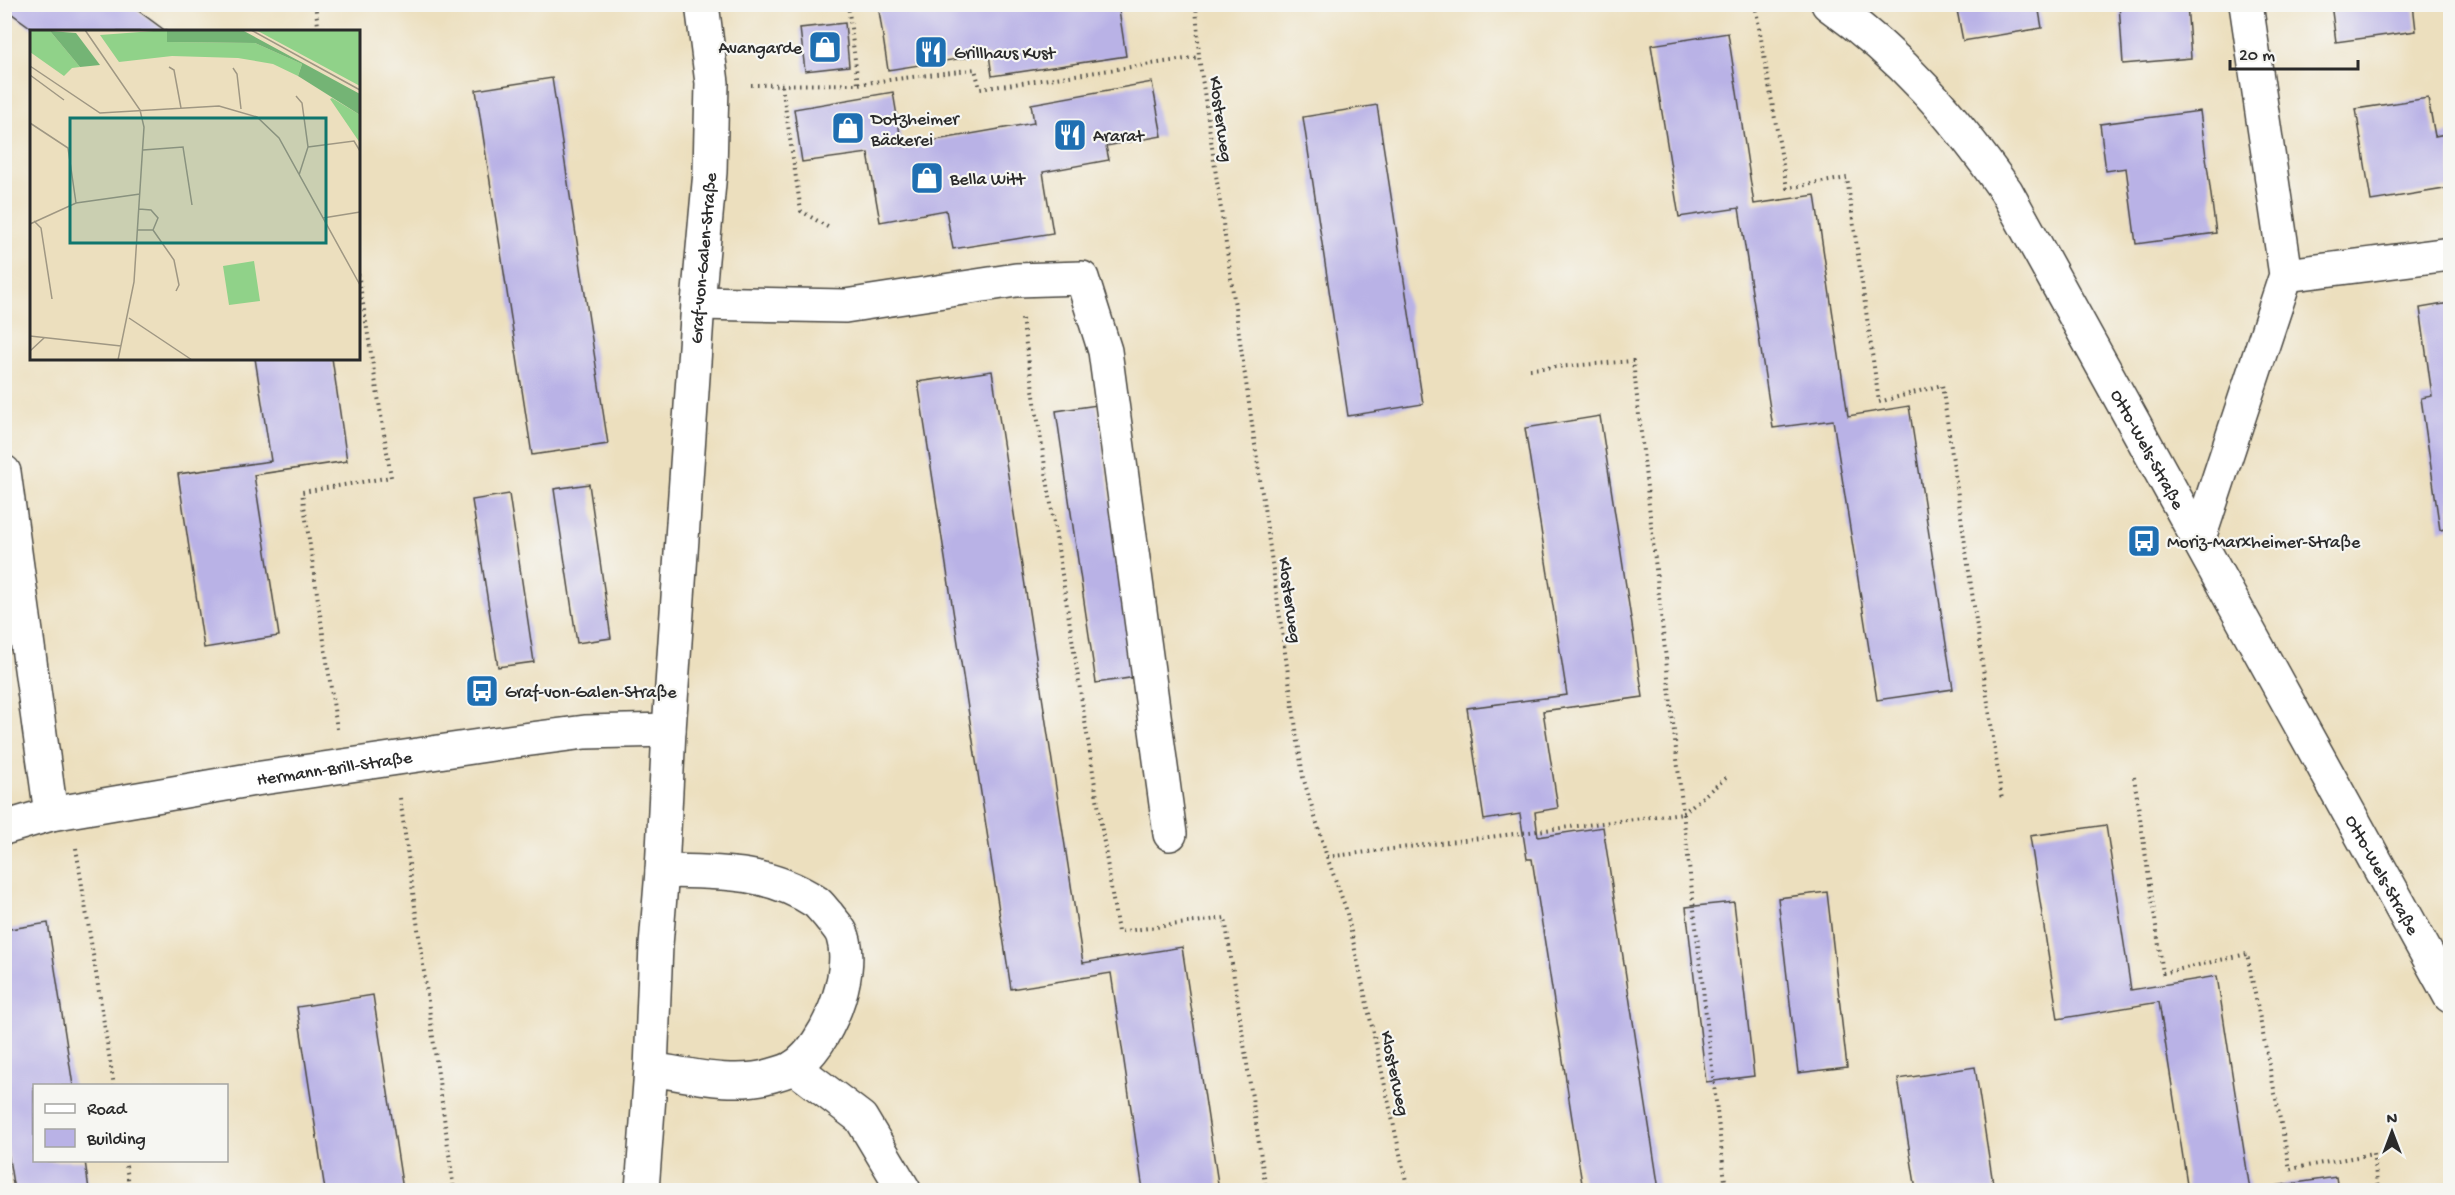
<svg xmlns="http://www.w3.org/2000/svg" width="2455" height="1195" viewBox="0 0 2455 1195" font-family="'Gochi Hand',sans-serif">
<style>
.building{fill:#b9b2e6}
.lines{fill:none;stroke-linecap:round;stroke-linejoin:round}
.minor-casing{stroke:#484641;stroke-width:36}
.path{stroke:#484641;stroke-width:4;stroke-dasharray:1.5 4.5;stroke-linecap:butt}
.minor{stroke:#fff;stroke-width:33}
.labels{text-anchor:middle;stroke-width:4.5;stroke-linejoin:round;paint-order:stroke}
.poi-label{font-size:18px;fill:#2b2b2b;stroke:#f6f6f2;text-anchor:start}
.street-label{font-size:18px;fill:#2b2b2b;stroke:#f6f6f2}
.inset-road{fill:none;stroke:#9f9783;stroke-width:1.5}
.view{fill:#0f766e;fill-opacity:0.15;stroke:#0f766e;stroke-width:3}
.inset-edge{fill:none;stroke:#2b2b2b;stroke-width:3}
</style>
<rect width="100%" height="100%" fill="#f6f6f2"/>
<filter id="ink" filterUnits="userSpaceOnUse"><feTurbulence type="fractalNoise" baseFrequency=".0167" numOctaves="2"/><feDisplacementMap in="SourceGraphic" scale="12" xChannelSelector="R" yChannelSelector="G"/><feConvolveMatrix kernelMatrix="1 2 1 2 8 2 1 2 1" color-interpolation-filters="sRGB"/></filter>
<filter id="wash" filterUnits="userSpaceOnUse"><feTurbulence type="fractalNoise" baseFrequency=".008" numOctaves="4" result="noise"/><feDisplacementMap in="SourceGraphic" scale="24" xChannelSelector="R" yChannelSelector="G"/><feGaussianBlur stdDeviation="1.35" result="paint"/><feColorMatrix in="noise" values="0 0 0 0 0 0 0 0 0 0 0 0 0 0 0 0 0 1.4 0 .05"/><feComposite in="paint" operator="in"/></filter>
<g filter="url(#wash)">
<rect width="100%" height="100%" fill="#ecdfbe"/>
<g id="blocks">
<!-- building -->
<path class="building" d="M4 4H129L167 32H37L4 8Z
M878 4H1118L1126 56 992 76 989 54 888 70Z
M2119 4H2187L2191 58 2123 64Z
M2331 4H2413L2416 31 2336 42Z
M1956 5H2038L2042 28 1963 41Z
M845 23 849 66 805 71 800 28Z
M1728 33 1754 204 1815 195 1848 416 1909 406 1953 689 1877 700 1833 420 1773 428 1739 208 1679 217 1651 45Z
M552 78 608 444 532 455 476 90Z
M1152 82 1162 136 1106 146 1109 160 1043 172 1053 233 953 249 946 210 880 222 868 153 802 162 794 109 893 92 902 146 1034 123 1031 104Z
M2428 98 2435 136 2450 133V188L2371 201 2356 109Z
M1377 105 1423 404 1348 416 1303 117Z
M2200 111 2216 233 2136 244 2126 168 2106 171 2100 124Z
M2450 303V528L2440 530 2421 398 2432 396 2420 308Z
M255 358H332L347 461 254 475 279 636 204 648 178 474 271 461Z
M992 371 1083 963 1182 947 1219 1190H1143L1111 973 1011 989 918 382Z
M1097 405 1136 677 1096 683 1056 411Z
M1600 416 1643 697 1543 711 1558 808 1535 812 1538 837 1603 827 1659 1190H1583L1532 859H1527L1520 814 1484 820 1467 708 1567 695 1525 428Z
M589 484 611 638 577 643 554 489Z
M509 494 534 662 498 667 472 500Z
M2106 825 2131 990 2217 976 2250 1190H2188L2159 1002 2058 1019 2030 836Z
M1827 892 1847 1067 1798 1073 1778 898Z
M1734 902 1754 1076 1706 1082 1686 907Z
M48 923 73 1086H34V1161H85L89 1190H14L4 1128V930Z
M373 995 403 1190H325L297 1007Z
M1975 1067 1994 1190H1916L1898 1079Z
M2336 1177 2338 1190H2267L2275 1188V1186Z"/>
</g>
</g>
<g filter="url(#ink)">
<use href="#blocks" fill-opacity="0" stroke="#484641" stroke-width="1.5"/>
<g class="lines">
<!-- minor casing -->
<g class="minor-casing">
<g id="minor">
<path id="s1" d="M1828 4C1903 57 1954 117 2006 191L2450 996"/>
<path d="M2286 275 2450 254"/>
<path d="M698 303 845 306 1016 280 1082 278 1105 351 1170 834"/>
<path d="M4 472 51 814"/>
<path d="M2199 538 2286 275 2246 4"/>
<path id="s2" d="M4 828 51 814 249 780 493 744 585 732 669 730"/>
<path d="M794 1067 861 1118 904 1190"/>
<path d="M651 1069C690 1075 735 1087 773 1075 780 1073 788 1071 794 1067 827 1046 855 974 843 937 841 929 833 922 828 915 824 911 820 905 816 902 767 870 718 872 662 871"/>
<path id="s3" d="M642 1190 651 1069 656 945 662 871 669 730 698 303 710 172 712 83 702 4"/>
</g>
</g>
<!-- path -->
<path class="path" d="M315 4 319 32
M848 4 858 84
M1196 4 1199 57 1303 777 1327 857 1346 909 1408 1190
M1755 4 1787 188 1847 178 1879 402 1942 385 2002 800
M751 85 858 84 975 69 980 89 1199 57
M782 86 801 211 831 229
M1022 319 1118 932 1225 918 1266 1190
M1530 369 1633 361 1683 813 1727 777
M337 729 302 492 391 477 358 273
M2134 777 2163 973 2247 954 2290 1169 2373 1154 2378 1190
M400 798 454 1190
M76 848 114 1086
M1327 857 1683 813 1726 1190
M125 1160 130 1190"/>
<!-- minor -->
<use href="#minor" class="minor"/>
</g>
</g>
<!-- icons -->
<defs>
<g id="shop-square" transform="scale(1.725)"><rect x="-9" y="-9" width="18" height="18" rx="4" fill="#1f6fb2" stroke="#f6f6f2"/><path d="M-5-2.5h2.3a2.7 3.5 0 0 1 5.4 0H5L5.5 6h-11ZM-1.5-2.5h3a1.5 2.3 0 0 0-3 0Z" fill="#fff"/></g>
<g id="restaurant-square" transform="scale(1.725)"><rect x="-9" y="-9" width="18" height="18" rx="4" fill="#1f6fb2" stroke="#f6f6f2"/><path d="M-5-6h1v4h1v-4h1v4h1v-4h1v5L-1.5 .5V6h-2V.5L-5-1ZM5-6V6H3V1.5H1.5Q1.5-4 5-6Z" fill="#fff"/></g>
<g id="bus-square" transform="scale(1.725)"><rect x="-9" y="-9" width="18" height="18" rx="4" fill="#1f6fb2" stroke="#f6f6f2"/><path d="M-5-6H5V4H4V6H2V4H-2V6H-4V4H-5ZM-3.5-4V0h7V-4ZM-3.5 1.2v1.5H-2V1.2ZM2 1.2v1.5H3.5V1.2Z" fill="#fff"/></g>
</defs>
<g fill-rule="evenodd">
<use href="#shop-square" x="825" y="47"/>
<use href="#restaurant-square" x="931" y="52"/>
<use href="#shop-square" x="848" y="128"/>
<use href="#restaurant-square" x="1070" y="135"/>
<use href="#shop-square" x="927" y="178"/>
<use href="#bus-square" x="2144" y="541"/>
<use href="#bus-square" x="482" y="691"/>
</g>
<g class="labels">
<!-- poi labels -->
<g class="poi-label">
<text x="802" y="53" text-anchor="end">Avangarde</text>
<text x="954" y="58">Grillhaus Kust</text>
<text x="871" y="124">Dotzheimer<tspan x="871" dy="21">Bäckerei</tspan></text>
<text x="1093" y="141">Ararat</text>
<text x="950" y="184">Bella Witt</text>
<text x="2167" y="547">Moriz-Marxheimer-Straße</text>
<text x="505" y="697">Graf-von-Galen-Straße</text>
</g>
<!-- street labels -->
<g class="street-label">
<text transform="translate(1222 119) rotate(82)" y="6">Klosterweg</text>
<text dy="6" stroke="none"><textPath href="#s3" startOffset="934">Graf-von-Galen-Straße</textPath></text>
<text dy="6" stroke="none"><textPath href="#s1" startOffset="554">Otto-Wels-Straße</textPath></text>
<text transform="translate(1291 600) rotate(82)" y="6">Klosterweg</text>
<text dy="6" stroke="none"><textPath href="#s2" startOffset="336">Hermann-Brill-Straße</textPath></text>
<text dy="6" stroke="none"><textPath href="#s1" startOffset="1040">Otto-Wels-Straße</textPath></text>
<text transform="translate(1396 1073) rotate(78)" y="6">Klosterweg</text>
</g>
</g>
<!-- overview -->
<g transform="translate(30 30)">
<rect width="330" height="330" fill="#ecdfbe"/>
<path d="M137 0 138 12 225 13 272 34 268 46 243 34 208 28 142 26 89 32 70 5ZM226 0H330V56ZM0 1H20L50 37 42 38 34 46 0 22ZM302 68 330 85V113L300 69ZM224 231 230 271 199 275 193 236Z" fill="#90d289"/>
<path d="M137 0 214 1 330 64V85L268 46 272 34 225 13 137 12ZM20 1 46 3 70 35 50 37Z" fill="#74b475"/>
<path class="inset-road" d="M55 0 110 80 114 97 104 252 88 330M221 0 330 60M0 36 70 83 189 76 227 87 249 108 330 255M139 37 144 40 151 78M203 38 207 44 211 79M0 45 34 70M266 66 272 73 278 117 269 145M0 93 38 118 46 173M278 117 324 111 330 121M113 120 153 117 162 175M293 188 330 182M4 191 11 198 22 269M0 194 46 173 110 164M108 200H123L128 188 121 180 109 179M123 200 144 230 149 255 146 261M99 288 162 330M0 306 91 316M0 321 14 308"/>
<path class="view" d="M40 88H296V213H40Z"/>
<rect width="330" height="330" class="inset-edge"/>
</g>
<!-- margin -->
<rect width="2455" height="1195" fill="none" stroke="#f6f6f2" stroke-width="24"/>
<!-- legend -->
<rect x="33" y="1084" width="195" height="78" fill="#f6f6f2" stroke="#a5a5a2" stroke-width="1.5"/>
<rect x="45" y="1104" width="30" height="9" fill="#ffffff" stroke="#a5a5a2" stroke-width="1.5"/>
<text x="87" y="1114" font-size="18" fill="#2b2b2b">Road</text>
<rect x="45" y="1129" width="30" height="18" fill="#b9b2e6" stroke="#a5a5a2" stroke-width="1.5"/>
<text x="87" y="1144" font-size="18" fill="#2b2b2b">Building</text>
<!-- north arrow -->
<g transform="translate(2392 1132)" stroke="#f6f6f2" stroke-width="4.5" paint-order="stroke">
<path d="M0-4.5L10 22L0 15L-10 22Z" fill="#2b2b2b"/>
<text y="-9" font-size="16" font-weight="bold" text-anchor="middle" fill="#2b2b2b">N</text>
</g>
<!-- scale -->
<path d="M2230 60v9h128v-9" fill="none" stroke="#2b2b2b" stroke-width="3"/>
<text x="2239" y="60" font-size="18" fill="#2b2b2b" stroke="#f6f6f2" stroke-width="4.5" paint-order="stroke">20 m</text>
</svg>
